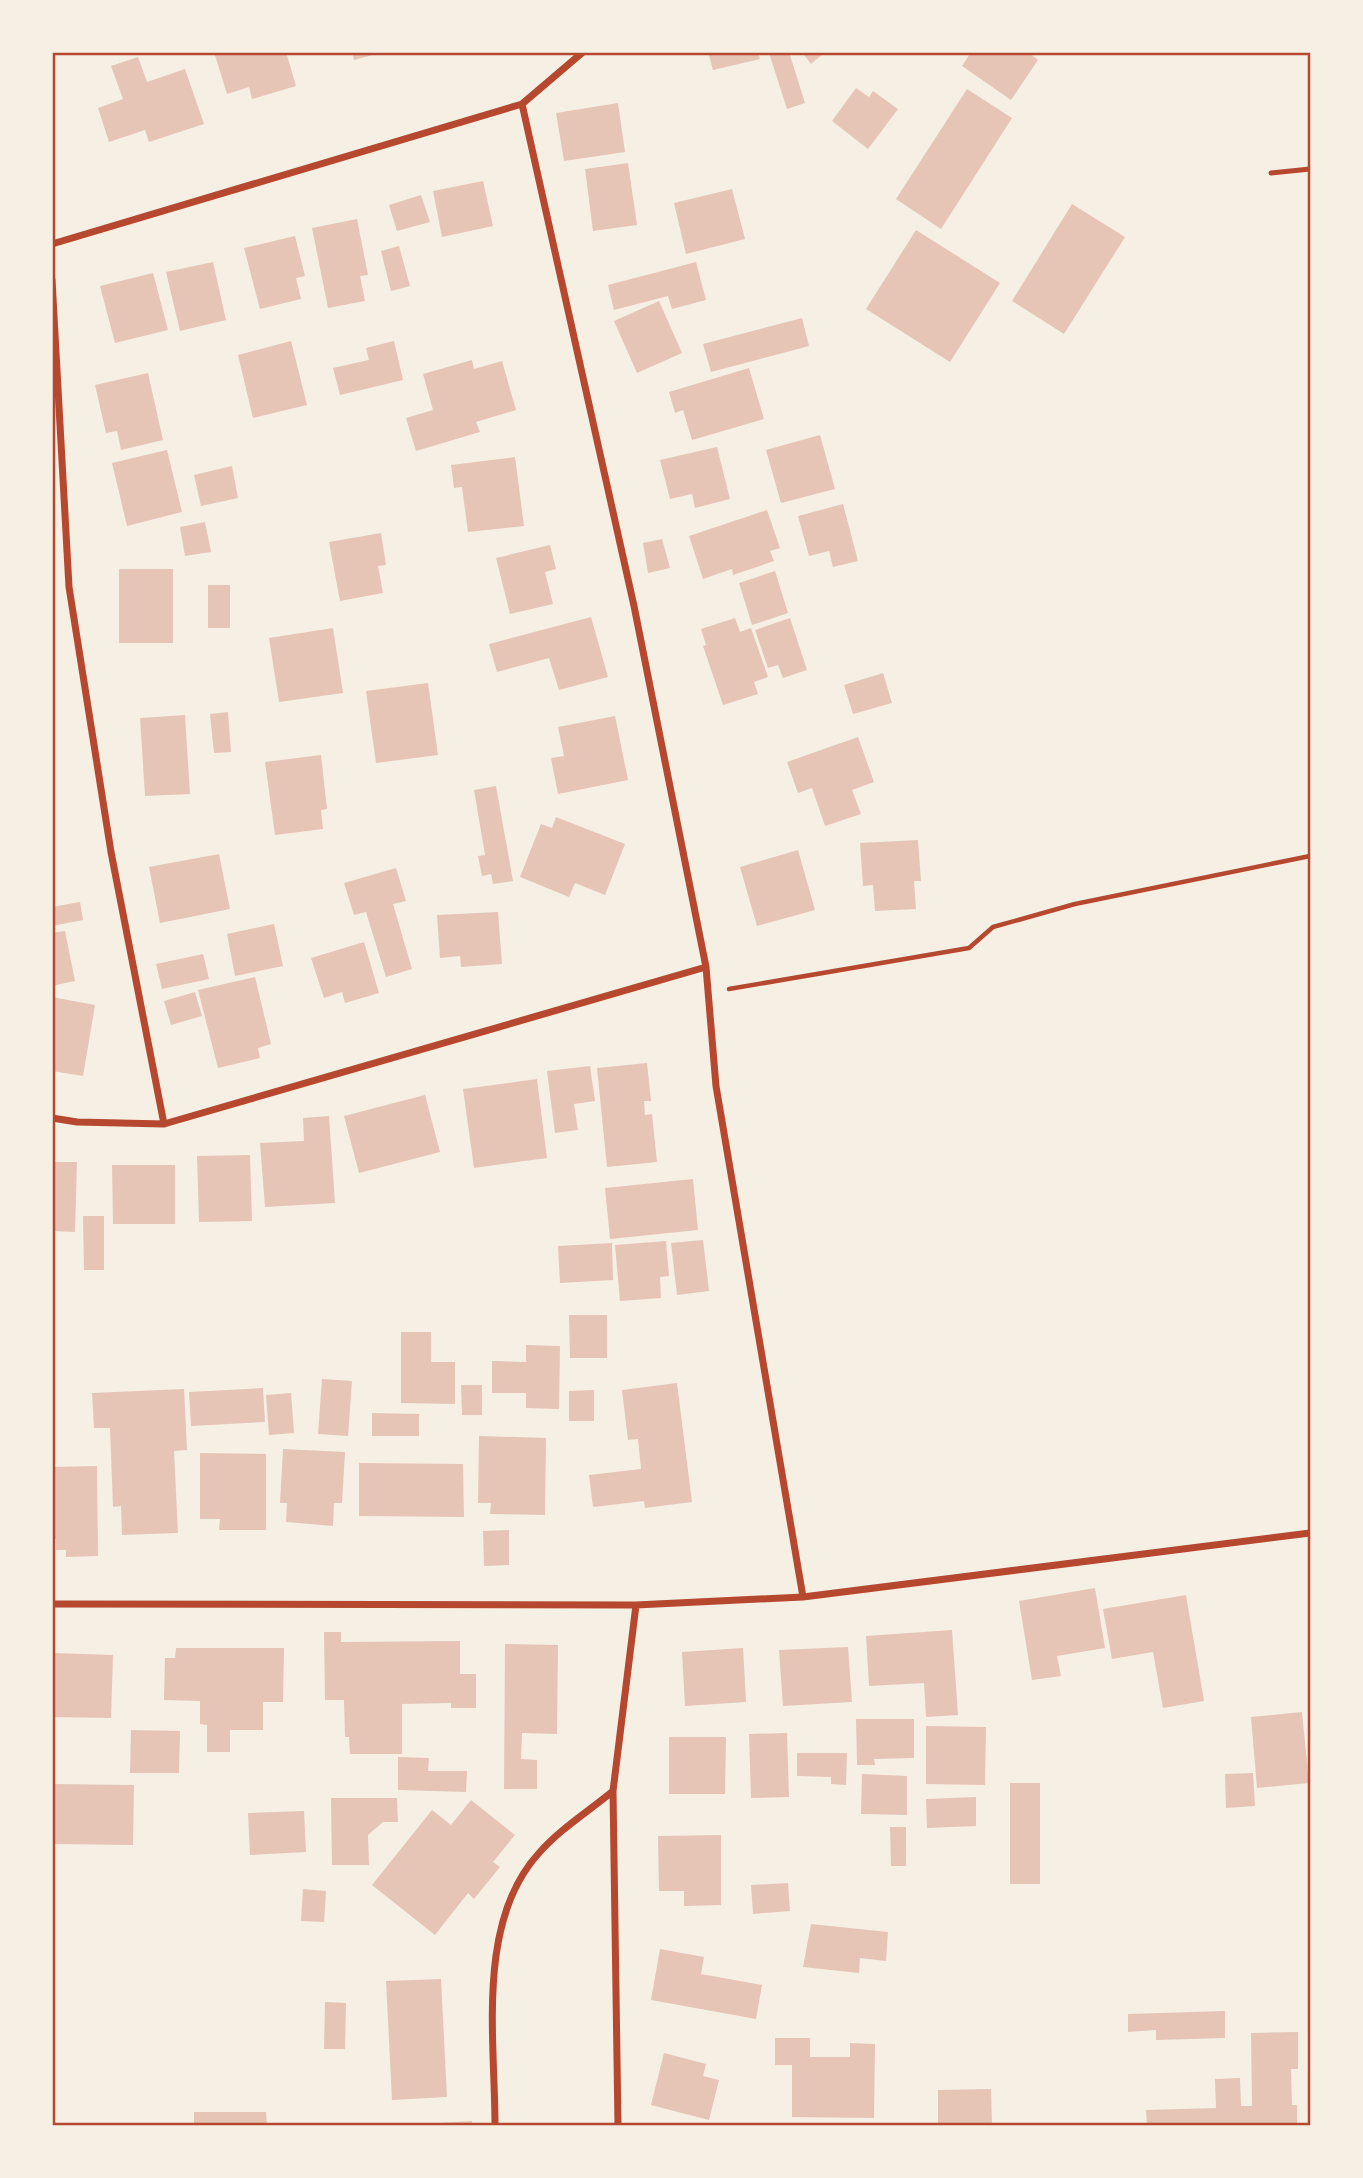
<svg xmlns="http://www.w3.org/2000/svg" width="1363" height="2178" viewBox="0 0 1363 2178" font-family="Rubik,sans-serif">
<style>
.building{fill:#e6c5b7}
.lines{fill:none;stroke-linecap:round;stroke-linejoin:round}
.path{stroke:#b5482f;stroke-width:4.5}
.service{stroke:#b5482f;stroke-width:5}
.minor{stroke:#b5482f;stroke-width:7}
.neatline{fill:none;stroke:#b5482f;stroke-width:2.5}
</style>
<rect width="100%" height="100%" fill="#f6efe4"/>
<!-- building -->
<path class="building" d="M214 52H286L296 86 252 99 249 87 227 94Z
M352 52H380V53L354 60Z
M708 52H758L760 59 713 70Z
M789 52 805 103 787 109 769 53Z
M802 52H825L811 64Z
M965 52H1028L1038 60 1011 100 962 66 969 55Z
M138 57 147 82 185 69 204 124 149 142 145 130 109 142 98 108 123 99 111 66Z
M856 88 869 97 873 91 898 109 868 149 832 121Z
M967 89 1012 118 941 229 896 199Z
M618 103 625 152 564 161 556 113Z
M628 163 637 225 593 231 585 169Z
M483 181 493 226 442 237 433 191Z
M732 189 745 239 686 254 674 203Z
M421 195 430 222 397 231 389 205Z
M1072 204 1125 237 1064 334 1012 301Z
M357 219 368 275 360 276 365 301 328 308 312 228Z
M916 230 1000 283 950 362 866 309Z
M295 236 305 276 296 278 301 299 260 309 244 248Z
M399 246 410 286 391 291 381 251Z
M213 262 226 320 180 331 166 272Z
M696 262 706 300 672 309 668 296 614 310 608 285Z
M153 273 168 330 115 343 100 286Z
M659 301 682 353 637 373 614 321Z
M802 318 809 346 711 372 703 344Z
M291 341 307 405 253 418 238 355Z
M394 341 403 380 340 395 333 368 369 360 366 348Z
M472 360 474 369 502 361 516 410 476 422 480 432 416 451 406 418 433 410 423 374Z
M749 368 764 419 692 440 683 410 675 413 669 392Z
M148 373 163 440 121 450 117 431 106 433 95 385Z
M820 435 835 489 781 503 766 450Z
M717 447 730 499 695 508 692 494 670 499 660 460Z
M167 450 182 512 127 526 112 463Z
M515 457 524 526 468 532 462 487 454 488 451 465Z
M232 466 238 498 201 506 194 475Z
M843 504 858 561 833 567 829 551 809 556 798 516Z
M767 510 780 548 770 551 774 561 733 575 732 569 703 579 689 536Z
M205 522 211 552 185 556 180 527Z
M381 533 386 565 378 566 383 593 340 601 329 542Z
M662 539 670 568 648 573 643 543Z
M550 545 556 569 545 572 553 604 510 614 496 558Z
M119 569H173V643H119Z
M775 571 788 613 752 625 739 583Z
M208 585H230V628H208Z
M591 617 608 677 559 690 549 658 497 672 489 644Z
M735 618 740 632 751 628 768 677 754 682 758 694 723 705 703 646 706 645 701 629Z
M790 618 807 670 783 678 778 665 768 668 755 630Z
M333 628 343 693 279 702 269 638Z
M883 673 892 703 853 714 844 685Z
M428 683 438 755 376 763 366 691Z
M228 712 231 752 214 753 210 714Z
M185 715 190 794 145 796 140 718Z
M615 716 628 780 558 794 551 758 564 756 558 727Z
M858 737 874 782 852 790 861 814 825 826 812 788 798 793 787 762Z
M321 755 327 809 321 810 323 829 275 835 265 762Z
M496 786 513 881 493 884 491 874 482 876 478 856 485 855 474 790Z
M556 817 625 844 605 895 575 883 569 897 520 877 541 824 552 828Z
M918 840 921 881H914L916 909 875 911 873 885 863 886 860 843Z
M798 850 815 910 757 926 740 867Z
M219 854 230 909 160 923 149 867Z
M396 868 406 901 393 904 412 969 386 977 366 912 354 915 344 883Z
M80 902 83 920 52 926V907Z
M498 912 502 964 461 967 460 956 440 958 437 915Z
M274 924 283 966 235 976 227 934Z
M65 931 75 981 52 986V933Z
M364 942 379 993 345 1003 342 992 324 998 311 958Z
M203 954 209 979 162 989 156 964Z
M255 977 271 1044 258 1048 260 1058 218 1068 198 990Z
M195 992 202 1016 171 1025 164 1001Z
M52 997 95 1005 83 1076 52 1071Z
M647 1063 651 1101H644L645 1115 652 1114 657 1162 607 1167 597 1068Z
M590 1066 595 1101 574 1104 578 1130 555 1133 547 1071Z
M537 1079 547 1158 474 1168 463 1089Z
M425 1095 440 1152 359 1173 344 1116Z
M329 1116 335 1203 265 1207 260 1143 304 1141 303 1118Z
M250 1155 252 1221 199 1222 197 1156Z
M52 1162H77L75 1232 52 1231Z
M112 1165H175V1224H113Z
M693 1179 698 1230 610 1239 605 1188Z
M83 1216H104V1270H84Z
M703 1240 709 1291 677 1295 671 1243Z
M666 1241 669 1276 660 1277 661 1298 620 1301 615 1245Z
M612 1243 613 1280 560 1283 558 1246Z
M569 1315H607V1358H570Z
M401 1332H431V1362H455V1404L401 1403Z
M526 1345 560 1346 559 1409 526 1408V1393H492V1361L526 1362Z
M322 1379 352 1381 348 1436 318 1434Z
M677 1383 692 1502 645 1508 644 1501 593 1507 589 1475 641 1469 638 1439 628 1440 622 1390Z
M461 1385H482V1415H462Z
M263 1388 265 1422 191 1426 189 1392Z
M184 1389 187 1450 174 1451 178 1533 122 1535 121 1506 113 1507 110 1428H94L92 1393Z
M594 1390V1421H569V1391Z
M291 1393 294 1433 269 1435 266 1395Z
M372 1413 419 1414V1436H372Z
M479 1436 546 1438 545 1515 490 1514 491 1503H478Z
M283 1449 345 1452 342 1503H334L333 1526 286 1522 287 1503H280Z
M200 1453 266 1454V1530H219L220 1519H200Z
M359 1463 463 1464 464 1517 359 1516Z
M97 1466 98 1556 66 1557V1550H56V1539H52L55 1467Z
M509 1530V1565L484 1566 483 1531Z
M1095 1588 1105 1648 1057 1656 1061 1676 1032 1680 1019 1601Z
M1186 1595 1204 1701 1163 1708 1153 1652 1112 1659 1103 1609Z
M952 1630 958 1715 926 1717 924 1683 869 1686 866 1636Z
M324 1632H341V1642L460 1641V1674H476V1708H451V1703L402 1704V1754H350L349 1737H345L344 1700H325Z
M505 1644 558 1645 557 1734 522 1733 521 1759 537 1760V1789H504Z
M848 1647 852 1702 783 1706 779 1650Z
M176 1648H284L283 1702H263V1730H230V1752H207V1725L200 1724V1701L164 1700 165 1658H175Z
M743 1648 746 1702 685 1706 682 1652Z
M52 1653 113 1655 111 1718 52 1717Z
M1302 1712 1309 1783 1257 1788 1251 1717Z
M856 1719H914V1758L874 1759 875 1765H857Z
M926 1726 986 1727 985 1785 926 1784Z
M131 1730 180 1731 179 1773H130Z
M787 1733 789 1797 751 1798 749 1734Z
M669 1737H726L725 1794H669Z
M797 1753H847L846 1785 831 1784V1777L797 1776Z
M398 1757 429 1758 428 1771H467L466 1792 398 1790Z
M1253 1773 1255 1806 1226 1808 1225 1774Z
M862 1774 907 1776V1815L861 1814Z
M1010 1783H1040V1884H1010Z
M52 1784 134 1785 133 1845 52 1844Z
M976 1797V1826L927 1828 926 1799Z
M331 1798H397L398 1822H383L368 1835 369 1865H332Z
M471 1800 515 1835 493 1862 500 1867 474 1899 468 1893 435 1935 372 1885 432 1810 451 1825Z
M304 1811 306 1852 250 1855 248 1813Z
M890 1827H906V1866H891Z
M721 1835V1905L684 1906V1891H659L658 1836Z
M788 1883 790 1911 753 1914 751 1885Z
M303 1889 326 1891 324 1922 301 1921Z
M811 1924 888 1932 886 1961 860 1958 859 1973 803 1967Z
M660 1949 704 1957 701 1974 762 1985 756 2019 651 2000Z
M441 1979 447 2097 392 2100 386 1981Z
M325 2002 346 2003 345 2049H324Z
M1225 2011V2038L1156 2040V2030L1128 2032V2014Z
M1298 2032V2069H1291L1292 2105H1297V2126H1147L1146 2110 1216 2108 1215 2079 1240 2078 1241 2106H1252L1251 2033Z
M775 2038H810V2057H850V2043L875 2044 874 2118 792 2117V2065H775Z
M664 2053 706 2064 703 2076 719 2080 709 2120 651 2105Z
M991 2089 992 2125H938V2090Z
M194 2112H266L267 2126H194Z
M472 2121V2126H439V2123Z"/>
<g class="lines">
<!-- path -->
<path class="path" d="M729 989 969 948 993 927 1075 904 1310 856"/>
<!-- service -->
<path class="service" d="M1271 173 1310 169"/>
<!-- minor -->
<path class="minor" d="M522 104 634 606 706 967 716 1086 803 1597
M52 244 522 104 583 52
M52 280 69 587 111 852 164 1124
M52 1118 77 1122 164 1124 706 967
M52 1604 636 1605 803 1597 1310 1533
M495 2126C495 2038 476 1922 539 1853 560 1829 589 1811 613 1791
M618 2126 613 1791 636 1605"/>
</g>
<!-- border -->
<rect width="1363" height="2178" fill="none" stroke="#f6efe4" stroke-width="108"/>
<rect x="54" y="54" width="1255" height="2070" class="neatline"/>
</svg>
